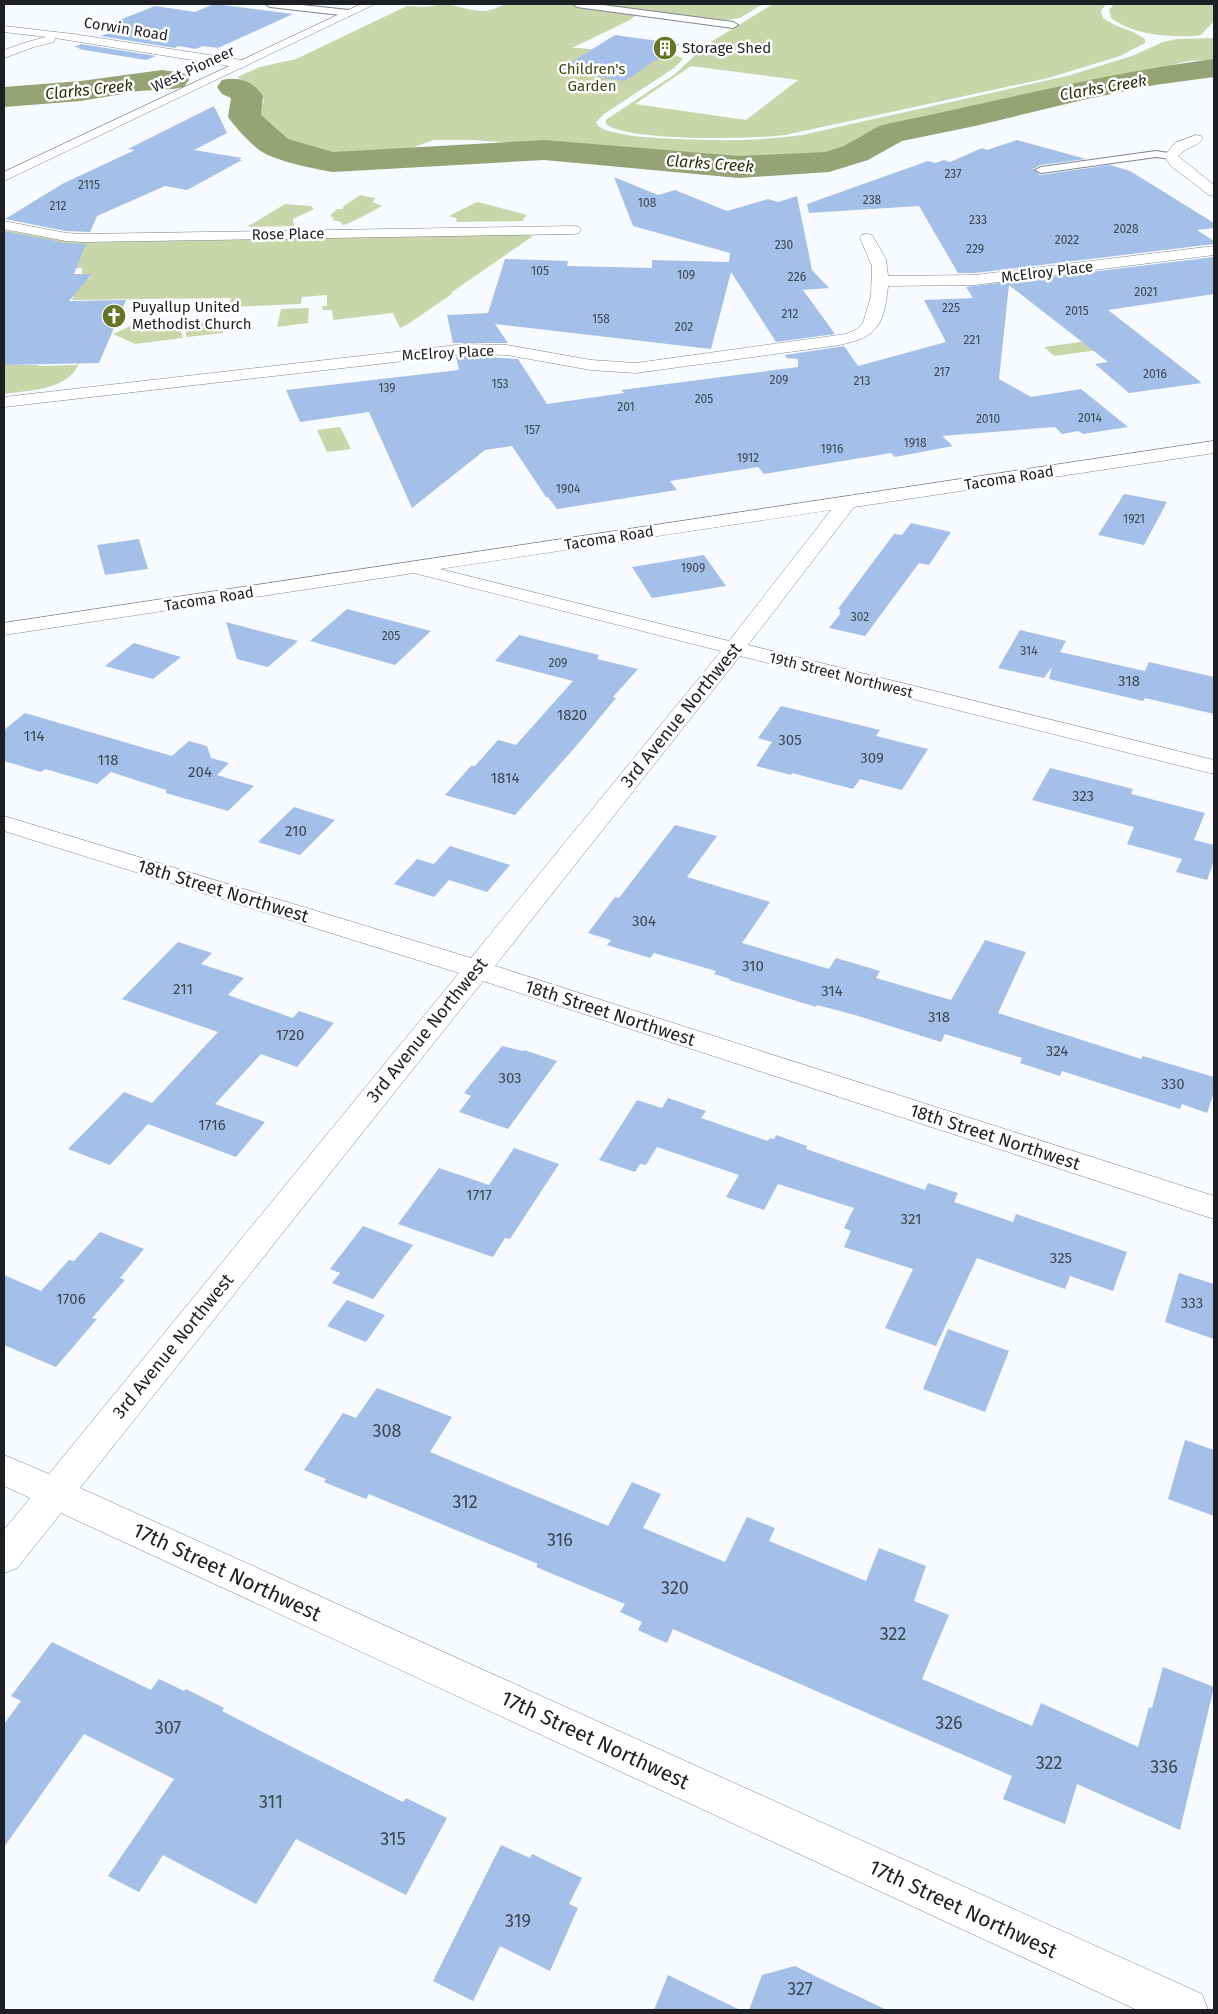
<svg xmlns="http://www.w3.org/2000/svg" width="1218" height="2014" viewBox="0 0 1218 2014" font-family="'Fira Sans',sans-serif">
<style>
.green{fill:#cad6a9;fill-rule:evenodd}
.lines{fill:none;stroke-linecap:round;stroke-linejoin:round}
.river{fill:#97a374;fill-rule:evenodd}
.building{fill:#a4bfe8}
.service-casing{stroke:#7f8691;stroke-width:2}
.minor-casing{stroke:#7f8691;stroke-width:1}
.secondary-casing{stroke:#7f8691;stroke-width:1}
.service{fill:#fff;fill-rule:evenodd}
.minor{fill:#fff;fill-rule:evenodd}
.secondary{fill:#fff;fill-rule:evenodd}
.labels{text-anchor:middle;stroke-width:5;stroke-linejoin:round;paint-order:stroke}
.far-number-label{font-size:12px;fill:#3f4755}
.far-street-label{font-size:15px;fill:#1d1f24;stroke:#fff}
.far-poi-label{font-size:15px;fill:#1d1f24;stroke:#fff;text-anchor:start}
.far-park-label{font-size:15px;fill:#3c4610;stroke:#fff}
.number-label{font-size:15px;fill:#3f4755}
.far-water-label{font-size:16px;font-style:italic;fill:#2a320c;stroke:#fff}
.street-label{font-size:18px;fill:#1d1f24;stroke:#fff}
.near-number-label{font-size:18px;fill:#3f4755}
.near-street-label{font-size:21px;fill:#1d1f24;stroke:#fff}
</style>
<rect width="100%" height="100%" fill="#f7faff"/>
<!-- green -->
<path class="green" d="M444 4H454L451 5C461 7 471 10 481 11 492 12 501 4 511 4 535 2 618 3 636 15L630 20 572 48H581L643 57 678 56 683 59 674 68 604 114 596 122 598 126 605 130C628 137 653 138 678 139 720 141 760 141 802 135L1067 76 1132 56 1163 42 1177 39 1214 38V60L1188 61 1106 81 909 120 861 136 845 147 815 158 737 162 545 148 519 143 472 140H434L391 155 359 157 343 155 274 136 261 121 258 114 264 101C260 88 249 84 237 77L260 67 296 59 407 6 426 7Z
M593 4H763L740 18 720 21Z
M773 4H1106L1101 11 1103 18C1116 28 1132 29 1145 39V43L1120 56 1048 78 785 135C752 139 629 142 606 124V120L610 117 675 74 706 45ZM691 66 798 80 746 120 635 104Z
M1114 4H1214V21L1201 35 1194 36C1166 37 1134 35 1111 18L1109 10Z
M360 195 375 198 373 202 382 206C375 210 349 224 343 225L341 222 332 220 334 218 330 216 337 209H342L344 206Z
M477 202 482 203 527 215 523 219 524 221 457 222 456 218 449 216Z
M285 204 311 206 314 209 293 219 294 226 247 227Z
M4 230 55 239 103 242 520 234 533 236 452 292V294L408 324 400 328 393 313 333 320 332 310H323L322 306H327V295L302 297 301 304 229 307 231 298 72 300 81 278H90L91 274H82V268H29L18 253 4 255Z
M309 308 308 323 277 327 281 309Z
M226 322 223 333 187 337 183 323Z
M179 323 183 338 135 344 113 334 135 324Z
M1087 341 1098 350 1054 356 1044 347Z
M6 348 8 365H38V366L76 365 79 363C68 391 29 390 4 394V352Z
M340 427 351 449 327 452 317 430Z"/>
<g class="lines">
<!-- river -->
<path class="river" d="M1214 59V77L1155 85 1087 99 975 126 902 141 868 160 829 172 739 178 544 160 333 172C315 169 280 162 264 153 253 147 235 127 228 117L231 98 222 94 217 87 222 80C239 76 253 81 263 96L261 115 288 139 333 152 544 140 739 156 825 152 844 146 879 126 891 123C999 101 1105 73 1214 59Z
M162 70 184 73 189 80 184 87 173 89 139 91 81 101 4 107V87L81 81Z"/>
</g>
<!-- building -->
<path class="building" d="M214 4 293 14 218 48 203 46 196 49 178 46 175 48 100 36 110 33 94 30 155 6 195 12Z
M615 35 680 44 625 81 557 71Z
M81 44 156 56 146 60 78 49 81 48 74 47Z
M214 106 227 133 194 150 242 158 239 160H242L187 190 165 186 97 216 90 232 66 231 5 219 64 183 135 150 128 149Z
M1017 140 1086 159 1040 165 1033 169 1040 175 1110 165 1130 171 1214 223V228L1197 230 1214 241V244L975 273H958L919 206 809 213 807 204 928 161 935 163 944 160 950 162 982 148 987 150Z
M614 177 658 195 675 190 727 211 768 199 778 202 797 196 812 270 829 288 803 290 835 334 776 342 731 272 711 349 495 324 508 343H453L447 315 488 313 505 259 568 261 567 266 652 268V260L729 262 730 253 633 226Z
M4 231 66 243 86 244 74 274H92L69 301 126 300 99 363 4 365Z
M1214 257V294L1108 310 1202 383 1129 393 1095 364 1108 362 1009 285 999 379 1031 397 1081 389 1128 427 1083 434 1078 431 1062 434 1055 427 942 436 953 446 895 457 891 453 764 474 758 467 670 481 677 490 557 509 548 497H546L512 446 485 450 412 508 369 412 300 422 286 390 459 370 456 357 465 356 518 359 547 404 624 393 621 390 798 367V359L787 358 785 355 844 346 858 366 946 342 924 300 973 298 966 287Z
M1124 494 1167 502 1144 545 1098 535Z
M911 523 951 532 929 565 919 563 865 636 829 628 841 613H839L841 610 838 609 894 534 902 535Z
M139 539 148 569 105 575 97 545Z
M704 555 726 586 652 598 632 567Z
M347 609 431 631 395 665 310 641Z
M226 622 298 641 268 667 237 659Z
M1020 630 1066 641 1060 652 1145 671 1149 662 1214 677V714L1145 698 1143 701 1049 679 1052 667 1044 678 998 668Z
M519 635 599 655 597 659 638 669 613 697 616 698 577 745 515 815 445 795 471 766H475L498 740 516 745 573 681 495 661Z
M134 643 181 657 153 679 105 666Z
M781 706 880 730 876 736 928 749 902 790 860 779 853 789 792 773 791 775 756 766 772 742 758 738Z
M25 713 172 756 189 741 207 746 211 758 229 763 217 775 254 786 228 811 166 793V790L111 772 97 784 45 769 41 772 4 761V730Z
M1050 768 1133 789 1131 794 1205 813 1194 840 1214 845V861L1207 880 1176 872 1182 859 1127 844 1134 827 1032 800Z
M294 807 335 820 300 855 258 842Z
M675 825 717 836 687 877 770 902 742 943 829 969 836 958 880 971 876 978 951 1000 985 940 1026 952 998 1013 1141 1059 1143 1056 1214 1077V1092L1207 1113 1182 1104 1180 1109 1062 1071 1060 1076 1020 1063 1022 1058 945 1034 941 1042 855 1015 817 1005 816 1007 729 980 730 979 714 974 716 971 654 953 650 958 607 945 611 940 588 933 615 897 619 898Z
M450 846 510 865 487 892 449 880 434 897 394 884 417 859 434 864Z
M178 942 212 953 201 964 244 978 228 995 293 1018 299 1011 334 1023 297 1067 261 1054 215 1104 265 1122 236 1157 148 1124 110 1165 68 1149 124 1092 152 1103 218 1032 122 999Z
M502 1046 523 1051 524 1050 557 1061 508 1129 459 1112 471 1096 464 1093Z
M668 1098 706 1111 701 1118 768 1141 770 1138 774 1139 776 1135 807 1146 806 1149 925 1190 928 1183 958 1193 954 1202 1013 1222 1016 1214 1127 1252 1113 1291 1070 1276 1065 1289 977 1258 936 1346 885 1328 913 1269 844 1247 851 1231 844 1228 854 1208 778 1184 764 1210 726 1197 739 1175 657 1147 646 1165 640 1164 635 1172 599 1160 637 1100 662 1108Z
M514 1148 559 1164 510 1239 505 1238 493 1257 398 1224 439 1168 489 1185Z
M363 1226 413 1245 373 1299 332 1283 340 1273 330 1269Z
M100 1232 144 1249 120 1278 125 1280 92 1318 97 1319 56 1367 4 1345V1275L41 1291 69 1260 74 1261Z
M1179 1273 1214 1284V1339L1165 1322Z
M347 1300 385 1315 366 1342 327 1326Z
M948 1329 1009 1351 985 1412 923 1389Z
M377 1388 452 1417 430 1452 608 1526 632 1482 661 1494 643 1528 725 1562 747 1517 775 1528 769 1541 866 1581 879 1548 926 1566 914 1601 949 1615 922 1679 1032 1726 1041 1703 1138 1747 1149 1707 1152 1708 1163 1667 1214 1687 1180 1830 1077 1784 1065 1824 1003 1799 1012 1776 673 1629 667 1643 653 1637 638 1630 642 1622 620 1612 625 1604 536 1567 538 1564 369 1494 366 1499 324 1482 326 1479 304 1470 343 1413 356 1418Z
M1185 1440 1214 1450V1516L1168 1499Z
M52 1642 151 1690 159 1679 184 1691 186 1689 224 1708 222 1711 294 1748 403 1802 406 1798 447 1818 406 1895 296 1839 256 1904 163 1855 139 1892 108 1876 174 1779 84 1734 4 1847V1724L21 1701 11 1696Z
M501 1845 530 1858 532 1854 582 1878 569 1904 578 1908 550 1971 500 1946 473 2001 433 1981Z
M795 1966 815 1976 887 2010H749L762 1975Z
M668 1975 740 2010H654Z"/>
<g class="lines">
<!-- service casing -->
<g class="service-casing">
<path id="service" d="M265 4H292L349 10 354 13 349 16 270 7Z
M573 4H595L733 22 738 25 733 28 577 7Z
M1156 151 1175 154 1177 156 1171 159 1156 157 1041 173 1035 170 1041 167Z"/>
</g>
<!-- minor casing -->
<g class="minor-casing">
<path id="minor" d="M4 26 73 34 242 60 248 64 242 68 55 38 54 42 34 47 4 58V50L27 42 46 37 4 32Z
M1196 135 1201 136 1203 139C1196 147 1185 148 1178 156L1214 185V196L1209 195 1171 166 1164 156 1175 143Z
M4 221 66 233 84 234 574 226 579 227 581 230 579 233 574 234 84 242 66 241 4 229Z
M867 234 872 235 886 259 888 276 975 275 1214 246V255L975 285 888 286C884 329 875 339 833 346L636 373 591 370 507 355 465 354 4 407V397L465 344 507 345 591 360 636 363 846 334 857 329 863 323 871 296 872 266 860 238 862 235Z
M1214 441V453L854 507 748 645 1214 760V774L740 656 495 966 1214 1196V1219L483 981 80 1488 1202 1994 1208 2010H1137L61 1513 17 1568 4 1573V1530L30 1498 4 1486V1455L49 1474 459 973 4 831V816L471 958 721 651 414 573 4 635V623ZM831 510 729 641 440 569Z"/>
</g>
<!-- secondary casing -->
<g class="secondary-casing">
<path id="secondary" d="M361 4H375L4 181V172Z"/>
</g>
<!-- service -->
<use href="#service" class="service"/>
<!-- minor -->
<use href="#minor" class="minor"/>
<!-- secondary -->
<use href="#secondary" class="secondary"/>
</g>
<!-- icons -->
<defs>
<g id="building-disc" transform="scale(1.25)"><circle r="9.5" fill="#657523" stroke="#fff"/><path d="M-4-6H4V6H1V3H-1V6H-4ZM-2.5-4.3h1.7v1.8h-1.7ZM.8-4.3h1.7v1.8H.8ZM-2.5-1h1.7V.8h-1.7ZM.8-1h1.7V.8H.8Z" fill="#fff"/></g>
<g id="church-disc" transform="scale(1.25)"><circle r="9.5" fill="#657523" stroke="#fff"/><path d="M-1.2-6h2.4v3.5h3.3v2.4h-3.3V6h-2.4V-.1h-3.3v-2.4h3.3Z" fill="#fff"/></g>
</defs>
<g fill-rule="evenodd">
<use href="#building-disc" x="665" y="48"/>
<use href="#church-disc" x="114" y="316"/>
</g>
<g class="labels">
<!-- far-number labels -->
<g class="far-number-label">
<text x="953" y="178">237</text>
<text x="89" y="189">2115</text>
<text x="872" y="204">238</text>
<text x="647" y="207">108</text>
<text x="58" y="210">212</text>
<text x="978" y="224">233</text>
<text x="1126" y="233">2028</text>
<text x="1067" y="244">2022</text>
<text x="784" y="249">230</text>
<text x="975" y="253">229</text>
<text x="540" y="275">105</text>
<text x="686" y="279">109</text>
<text x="797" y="281">226</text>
<text x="1146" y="296">2021</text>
<text x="951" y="312">225</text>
<text x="1077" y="315">2015</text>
<text x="790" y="318">212</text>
<text x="601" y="323">158</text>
<text x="684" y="331">202</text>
<text x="972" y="344">221</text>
<text x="942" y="376">217</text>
<text x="1155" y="378">2016</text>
<text x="779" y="384">209</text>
<text x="862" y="385">213</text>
<text x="500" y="388">153</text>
<text x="387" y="392">139</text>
<text x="704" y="403">205</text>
<text x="626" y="411">201</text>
<text x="1090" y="422">2014</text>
<text x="988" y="423">2010</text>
<text x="532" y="434">157</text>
<text x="915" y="447">1918</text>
<text x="832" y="453">1916</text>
<text x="748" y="462">1912</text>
<text x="568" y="493">1904</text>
<text x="1134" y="523">1921</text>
<text x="693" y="572">1909</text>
<text x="860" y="621">302</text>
<text x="391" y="640">205</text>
<text x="1029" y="655">314</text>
<text x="558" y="667">209</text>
</g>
<!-- far-street labels -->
<g class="far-street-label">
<text transform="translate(126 29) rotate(9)" y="5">Corwin Road</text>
<text transform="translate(193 69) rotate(-25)" y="5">West Pioneer</text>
<text transform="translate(288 234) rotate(-1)" y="5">Rose Place</text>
<text transform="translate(1047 272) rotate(-7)" y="5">McElroy Place</text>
<text transform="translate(448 353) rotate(-3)" y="5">McElroy Place</text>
<text transform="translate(1009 478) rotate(-9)" y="5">Tacoma Road</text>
<text transform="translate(609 538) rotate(-9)" y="5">Tacoma Road</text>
<text transform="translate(209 599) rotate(-9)" y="5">Tacoma Road</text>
<text transform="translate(841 675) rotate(14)" y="5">19th Street Northwest</text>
</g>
<!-- far-poi labels -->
<g class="far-poi-label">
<text x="682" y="53">Storage Shed</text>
<text x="132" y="312">Puyallup United<tspan x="132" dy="17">Methodist Church</tspan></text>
</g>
<!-- far-park labels -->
<g class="far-park-label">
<text x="592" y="74">Children's<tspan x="592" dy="17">Garden</tspan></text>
</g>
<!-- number labels -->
<g class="number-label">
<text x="1129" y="686">318</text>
<text x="572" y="720">1820</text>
<text x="34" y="741">114</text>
<text x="790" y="745">305</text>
<text x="872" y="763">309</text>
<text x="108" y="765">118</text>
<text x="200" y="777">204</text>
<text x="505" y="783">1814</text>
<text x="1083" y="801">323</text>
<text x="296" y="836">210</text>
<text x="644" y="926">304</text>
<text x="753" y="971">310</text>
<text x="183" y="994">211</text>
<text x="832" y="996">314</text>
<text x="939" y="1022">318</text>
<text x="290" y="1040">1720</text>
<text x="1057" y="1056">324</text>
<text x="510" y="1083">303</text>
<text x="1173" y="1089">330</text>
<text x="212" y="1130">1716</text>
<text x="479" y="1200">1717</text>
<text x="911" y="1224">321</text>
<text x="1061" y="1263">325</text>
<text x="71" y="1304">1706</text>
<text x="1192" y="1308">333</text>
</g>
<!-- far-water labels -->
<g class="far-water-label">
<text transform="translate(1103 87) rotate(-10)" y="6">Clarks Creek</text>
<text transform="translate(89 89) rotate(-6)" y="6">Clarks Creek</text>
<text transform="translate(710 163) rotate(4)" y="6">Clarks Creek</text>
</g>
<!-- street labels -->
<g class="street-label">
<text transform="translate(681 715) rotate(-51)" y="6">3rd Avenue Northwest</text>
<text transform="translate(223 891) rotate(17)" y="6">18th Street Northwest</text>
<text transform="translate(610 1013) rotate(18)" y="6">18th Street Northwest</text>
<text transform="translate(427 1030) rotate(-51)" y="6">3rd Avenue Northwest</text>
<text transform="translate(995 1137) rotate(18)" y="6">18th Street Northwest</text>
<text transform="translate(173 1346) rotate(-51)" y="6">3rd Avenue Northwest</text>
</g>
<!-- near-number labels -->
<g class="near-number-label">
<text x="387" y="1437">308</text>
<text x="465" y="1508">312</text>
<text x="560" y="1546">316</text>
<text x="675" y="1594">320</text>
<text x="893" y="1640">322</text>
<text x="949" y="1729">326</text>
<text x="168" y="1734">307</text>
<text x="1049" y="1769">322</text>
<text x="1164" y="1773">336</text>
<text x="271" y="1808">311</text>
<text x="393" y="1845">315</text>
<text x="518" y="1927">319</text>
<text x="800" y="1995">327</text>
</g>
<!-- near-street labels -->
<g class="near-street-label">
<text transform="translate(227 1572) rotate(25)" y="7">17th Street Northwest</text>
<text transform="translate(595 1740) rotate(25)" y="7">17th Street Northwest</text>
<text transform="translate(963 1909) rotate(25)" y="7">17th Street Northwest</text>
</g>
</g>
<!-- border -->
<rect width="1218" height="2014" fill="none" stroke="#1d1f24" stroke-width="10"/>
</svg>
